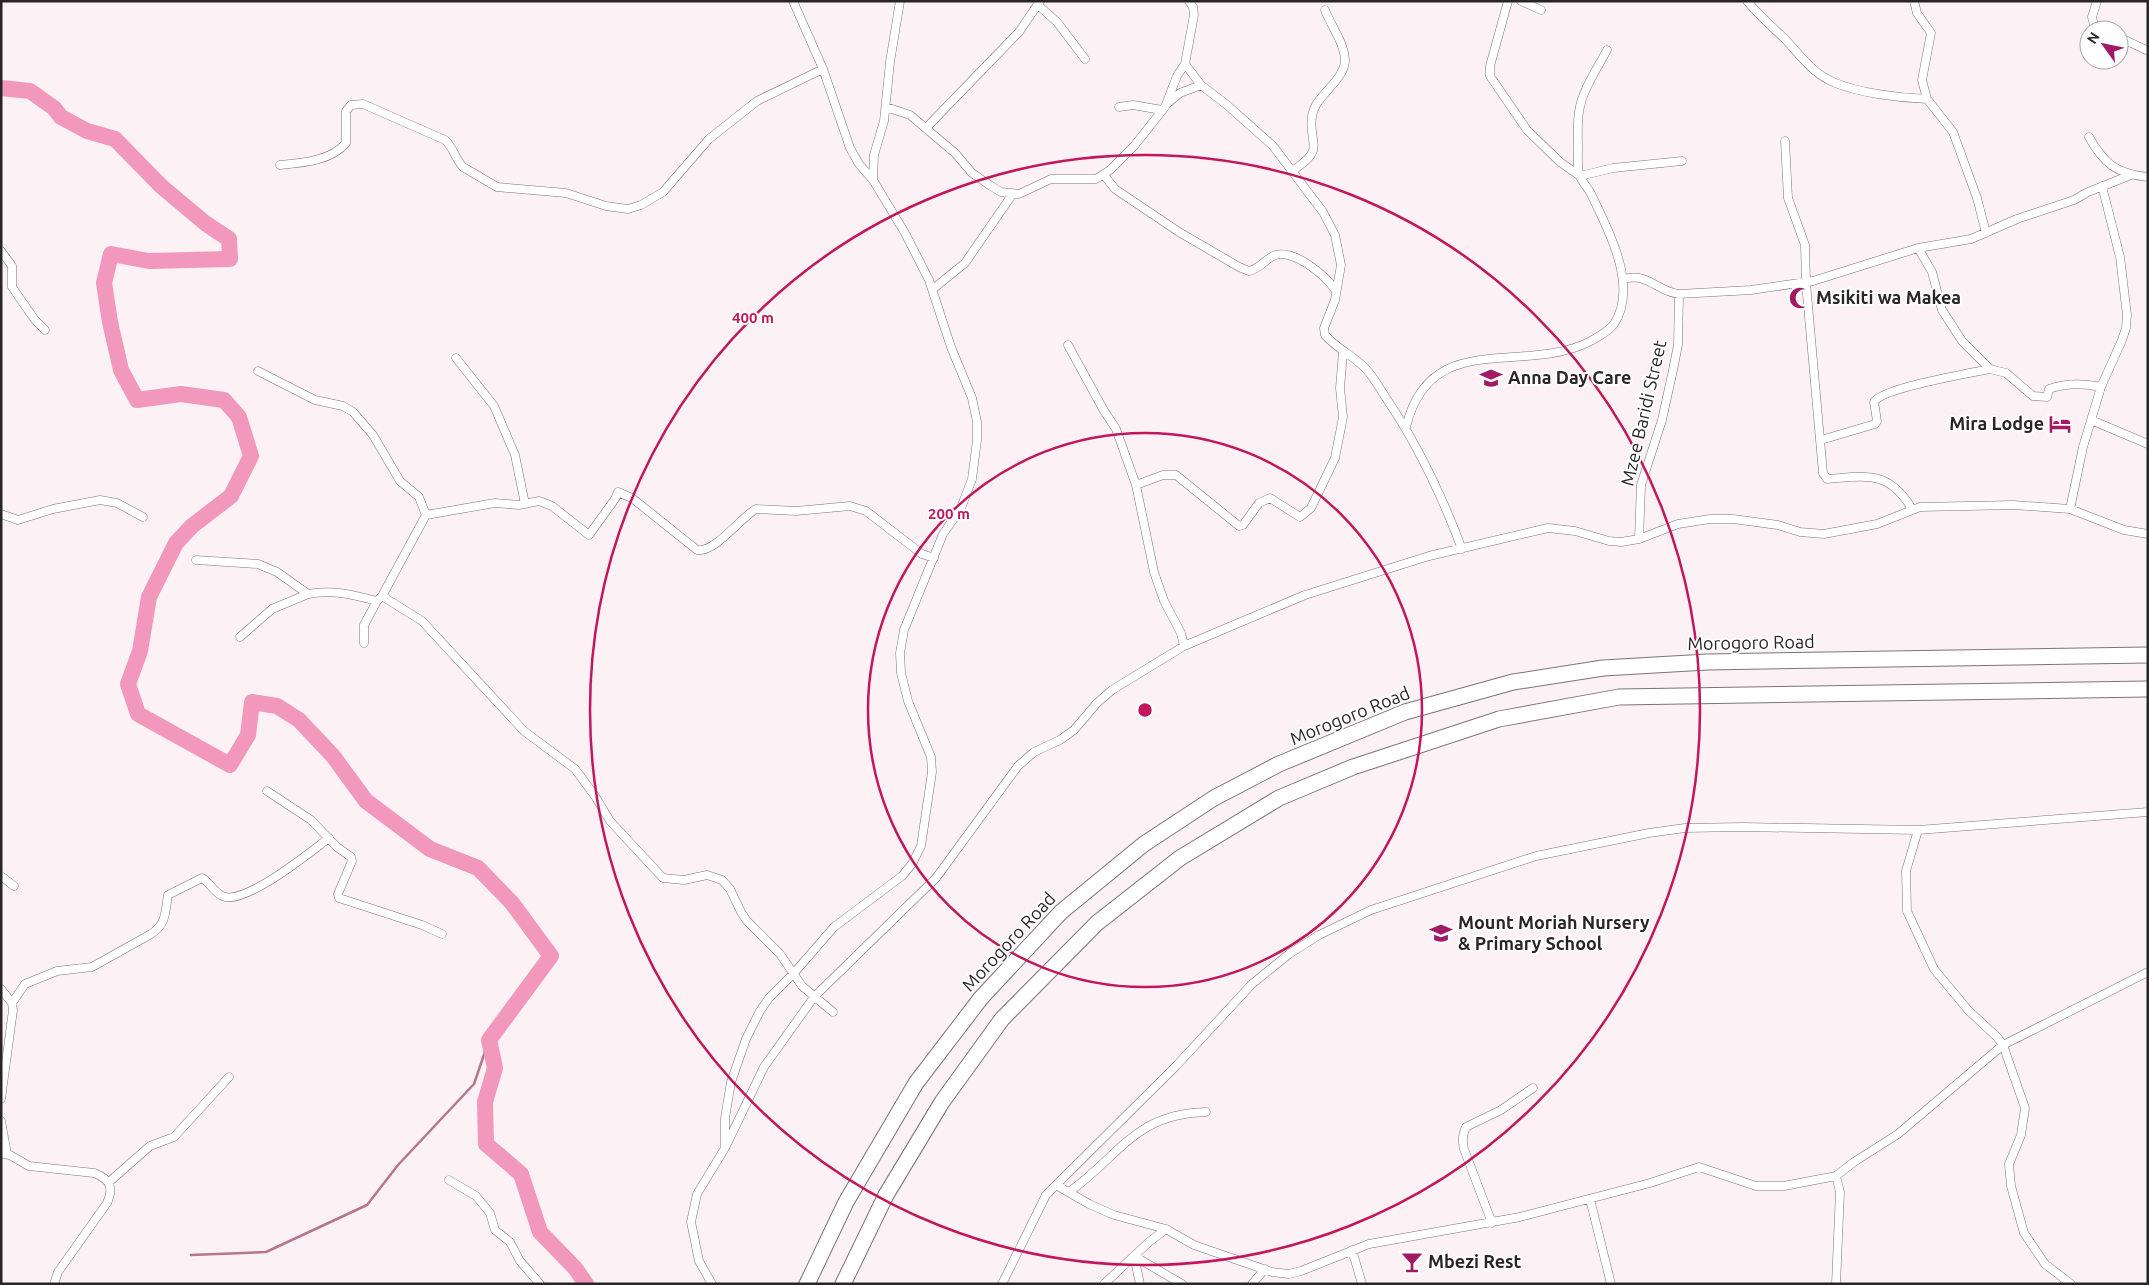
<svg xmlns="http://www.w3.org/2000/svg" width="2149" height="1285" viewBox="0 0 2149 1285" font-family="Ubuntu,sans-serif">
<style>
.lines{fill:none;stroke-linecap:round;stroke-linejoin:round}
.stream{stroke:#b67690;stroke-width:2.5}
.river{stroke:#f298bd;stroke-width:16}
.street-casing{stroke:#7d7477;stroke-width:9}
.highway-casing{stroke:#7d7477;stroke-width:17}
.street{stroke:#fff;stroke-width:8}
.highway{stroke:#fff;stroke-width:15}
.ring{fill:none;stroke:#c2185b;stroke-width:2.5}
.labels{text-anchor:middle;stroke-width:4;stroke-linejoin:round;paint-order:stroke}
.poi-label{font-size:18px;font-weight:bold;fill:#292526;stroke:#fff;text-anchor:start}
.street-label{font-size:18px;fill:#292526;stroke:#fff}
.centre{fill:#c2185b;stroke:#fff;stroke-width:2.5}
.ring-label{font-size:15px;text-anchor:middle;font-weight:bold;fill:#c2185b;stroke:#fff;stroke-width:4;stroke-linejoin:round;paint-order:stroke}
</style>
<rect width="100%" height="100%" fill="#fcf1f5"/>
<g class="lines">
<!-- stream -->
<path class="stream" d="M191 1255 266 1252 367 1205 398 1165 474 1084 489 1040"/>
<!-- river -->
<path class="river" d="M1 88 30 91 54 108 61 117 87 131 115 139 161 186 205 223 229 239 230 259 149 261 111 254 104 283 110 322 121 370 137 400 181 394 224 400 239 417 251 456 231 496 192 526 176 543 149 597 140 651 128 684 138 714 230 765 248 735 252 702 277 706 299 720 333 756 366 801 430 849 478 868 512 903 551 956 489 1040 495 1068 485 1102 486 1144 521 1174 540 1232 575 1268 586 1284"/>
<!-- street casing -->
<g class="street-casing">
<path id="street" d="M1189 1 1193 7 1194 15 1185 64 1201 85 1227 105 1273 146 1323 212 1335 235 1341 265 1335 300 1324 328 1325 335C1337 349 1354 356 1366 369 1374 378 1380 388 1386 398 1418 445 1442 496 1462 549
M1508 1 1490 66V76L1527 130 1560 162 1580 176 1613 168 1682 161
M1521 1 1541 10
M1747 1C1759 15 1772 27 1785 39 1801 56 1811 72 1833 82 1858 93 1900 98 1927 99L1953 132 1977 198 1986 233
M1914 1 1917 13 1931 33 1922 80 1927 99
M2097 1 2092 17 2094 25 2103 30
M1038 5 1057 22 1085 59
M2119 37 2148 51
M1168 103 1180 93 1201 85
M886 107 910 115 955 153 972 173 991 186 1001 192 1019 194 1051 179H1096L1110 170 1134 146 1165 107 1177 76 1185 64
M1119 107 1133 105 1162 110
M926 128 1019 32 1040 1
M2089 137C2104 164 2117 174 2148 177
M1785 141 1788 198 1805 245 1806 283 1823 473 1827 479C1867 476 1889 470 1912 509
M280 165C302 163 331 161 346 143V111L351 105 363 104 445 140C454 148 455 159 463 167L497 187 566 193 606 206 628 209 641 205 663 192 709 139 757 101 823 69
M1292 171C1299 166 1308 161 1312 153 1318 143 1305 125 1316 105 1324 91 1345 77 1345 60 1344 42 1331 26 1325 10
M1104 175 1115 189 1179 232 1239 267 1249 271C1259 269 1265 260 1273 256 1293 247 1326 276 1336 291
M873 180 874 155 884 121 890 62 900 1
M1918 248 1932 272 1942 310 1962 341 1990 369 2006 373 2033 396 2047 397 2049 389C2066 383 2084 383 2101 387L2122 340 2126 328 2127 315 2120 257 2102 186
M1 251 12 266V287L35 320 45 330
M1624 279C1647 272 1658 292 1679 294L1751 290 1813 281 1918 248 1971 239 2017 219 2074 200 2088 192 2131 175
M933 289 965 263 1012 195
M1068 345 1103 409 1116 429 1136 485 1154 572 1164 601 1181 633 1184 646
M456 358 494 406 515 455 525 504
M258 371 315 400 343 406 353 412 373 435 400 481 419 497 426 515
M2091 420 2148 444
M1406 427C1430 328 1522 375 1589 342 1598 337 1608 332 1614 324 1639 286 1608 229 1590 192 1587 187 1582 182 1580 176 1577 169 1578 158 1578 150 1578 137 1577 124 1579 112 1582 90 1597 69 1607 50
M1821 440 1875 424 1877 421 1874 402C1882 388 1970 373 1990 369
M1136 485 1163 475H1176L1239 526 1243 525 1259 503 1270 498 1300 517 1311 508 1335 458 1343 417 1340 388 1343 352
M2070 509 2083 447 2101 387
M1 514 18 520 53 509 100 500 117 503 143 517
M1639 539 1641 485 1662 420 1673 370 1678 345 1679 294
M196 560 258 564 277 572 308 594C331 589 354 595 377 601L382 596
M240 637 272 609 308 594
M364 643V625L377 601
M267 791 311 820 337 847 351 857 352 861 338 894 339 898 422 925 442 934
M1918 830 1906 871 1907 911 1934 969 1968 1010 1997 1037 2003 1045 2025 1108 2021 1135 2009 1164 2011 1186 2024 1233 2045 1264 2071 1284
M1 876 14 886
M1 989 12 1003 13 1010 1 1099
M12 1003 25 984 57 971 92 967 151 934C167 924 165 911 168 895L202 878C211 883 214 894 225 897 249 902 309 853 329 838
M833 1012 802 986 780 954 747 921 741 912 730 889 722 880 707 875 684 880 663 878 610 821 595 796 575 769 524 731 422 621 382 596 426 515 495 503 519 505 539 501 552 506 589 535 615 499 618 492 632 498 697 550C715 553 740 518 756 509L796 511 850 506 866 511 922 554 934 558
M1 1121 7 1154
M725 1146V1118L731 1082 746 1039 760 1011 769 998 794 973 834 927 902 876 912 864 921 846 932 772 931 757 908 701 901 673 900 653 904 630 943 534 961 508 972 479 977 440V422L972 398 951 347 929 280 905 233 873 180 859 164 850 148 823 69 793 1
M1 1154 10 1155 29 1166 94 1173C110 1179 114 1188 107 1203L58 1272 54 1284
M1836 1176 1840 1192 1836 1284
M449 1180 476 1196 490 1213 495 1230 510 1242 520 1261 540 1284
M109 1182 150 1146 174 1137 229 1077
M1056 1185 1089 1204 1114 1215 1166 1229 1194 1245 1272 1272 1289 1274 1301 1271 1369 1244 1520 1217 1650 1183 1699 1167 1756 1186H1784L1836 1176 1854 1162 1898 1134 2003 1045 2148 972
M1069 1192C1120 1156 1134 1114 1206 1112
M1590 1199 1611 1284
M1492 1223 1464 1149C1462 1141 1462 1135 1466 1127L1501 1110 1533 1088
M1352 1250 1362 1284
M1134 1256 1182 1284
M1134 1256 1140 1284
M712 1284 699 1261 691 1222 697 1194 725 1148 764 1067 814 997 936 878 1018 766 1034 752 1060 740 1074 730 1097 703 1112 690 1184 646 1305 595 1429 556 1548 528 1575 531 1609 541 1621 542 1639 539 1678 524 1710 519H1733L1778 525 1800 532 1824 534 1877 524 1920 507 2013 505 2070 509 2124 530 2148 534
M1002 1284 1046 1195 1176 1066 1252 984 1289 954 1319 935 1371 910 1536 856 1649 833 1685 828 1743 827 1918 830 2148 812
M1104 1284 1149 1242 1166 1229
M1252 1284 1265 1269"/>
</g>
<!-- highway casing -->
<g class="highway-casing">
<path id="highway" d="M807 1284 846 1202 916 1083 981 998 1061 912 1144 844 1214 798 1279 764 1405 712 1513 682 1603 668 1707 662 2148 655
M843 1284 886 1195 942 1102 1002 1019 1097 923 1180 858 1279 798 1353 767 1499 719 1619 697 2148 689"/>
</g>
<!-- street -->
<use href="#street" class="street"/>
<!-- highway -->
<use href="#highway" class="highway"/>
</g>
<!-- distance rings -->
<g class="ring">
<circle cx="1145" cy="710" r="277"/>
<circle cx="1145" cy="710" r="555"/>
</g>
<!-- icons -->
<defs>
<g id="mosque-bare" transform="scale(1.725)"><path d="M3.5-4.9A6 6 0 1 0 3.5 4.9A5 5 0 1 1 3.5-4.9Z" fill="#a21a65" stroke="#fff" stroke-width="2.5" paint-order="stroke"/></g>
<g id="school-bare" transform="scale(1.725)"><path d="M0-5L7-2L0 1L-7-2ZM-4 1L0 2.5L4 1V4Q0 6-4 4Z" fill="#a21a65" stroke="#fff" stroke-width="2.5" paint-order="stroke"/></g>
<g id="hotel-bare" transform="scale(1.725)"><path d="M-6-4.5h1.5V1H6V5H4.5V3h-9V5H-6ZM-4 0a1.8 1.8 0 1 1 3.6 0ZM.5 0V-2.5h3Q6-2.5 6 0Z" fill="#a21a65" stroke="#fff" stroke-width="2.5" paint-order="stroke"/></g>
<g id="bar-bare" transform="scale(1.725)"><path d="M-6-5H6L.8 .8V4.5H3.5V6h-7V4.5H-.8V.8Z" fill="#a21a65" stroke="#fff" stroke-width="2.5" paint-order="stroke"/></g>
</defs>
<g fill-rule="evenodd">
<use href="#mosque-bare" x="1800" y="298"/>
<use href="#school-bare" x="1491" y="378"/>
<use href="#hotel-bare" x="2060" y="424"/>
<use href="#school-bare" x="1441" y="933"/>
<use href="#bar-bare" x="1412" y="1262"/>
</g>
<g class="labels">
<!-- poi labels -->
<g class="poi-label">
<text x="1816" y="304">Msikiti wa Makea</text>
<text x="1508" y="384">Anna Day Care</text>
<text x="2044" y="430" text-anchor="end">Mira Lodge</text>
<text x="1458" y="929">Mount Moriah Nursery<tspan x="1458" dy="21">&amp; Primary School</tspan></text>
<text x="1428" y="1268">Mbezi Rest</text>
</g>
<!-- street labels -->
<g class="street-label">
<text transform="translate(1644 413) rotate(-77)" y="6">Mzee Baridi Street</text>
<text transform="translate(1751 643) rotate(-1)" y="6">Morogoro Road</text>
<text transform="translate(1350 716) rotate(-22)" y="6">Morogoro Road</text>
<text transform="translate(1009 942) rotate(-47)" y="6">Morogoro Road</text>
</g>
</g>
<circle cx="1145" cy="710" r="8" class="centre"/>
<g class="ring-label">
<text x="753" y="323">400 m</text>
<text x="949" y="519">200 m</text>
</g>
<!-- border -->
<rect width="2149" height="1285" fill="none" stroke="#292526" stroke-width="5"/>
<!-- north arrow -->
<g transform="translate(2104 45) rotate(303)"><circle r="24" fill="#ffffff" stroke="#a9a8a8"/>
<path d="M0-4L9 19L0 12L-9 19Z" fill="#a21a65"/>
<text y="-8" font-size="14" font-weight="bold" text-anchor="middle" fill="#292526">N</text>
</g>
</svg>
